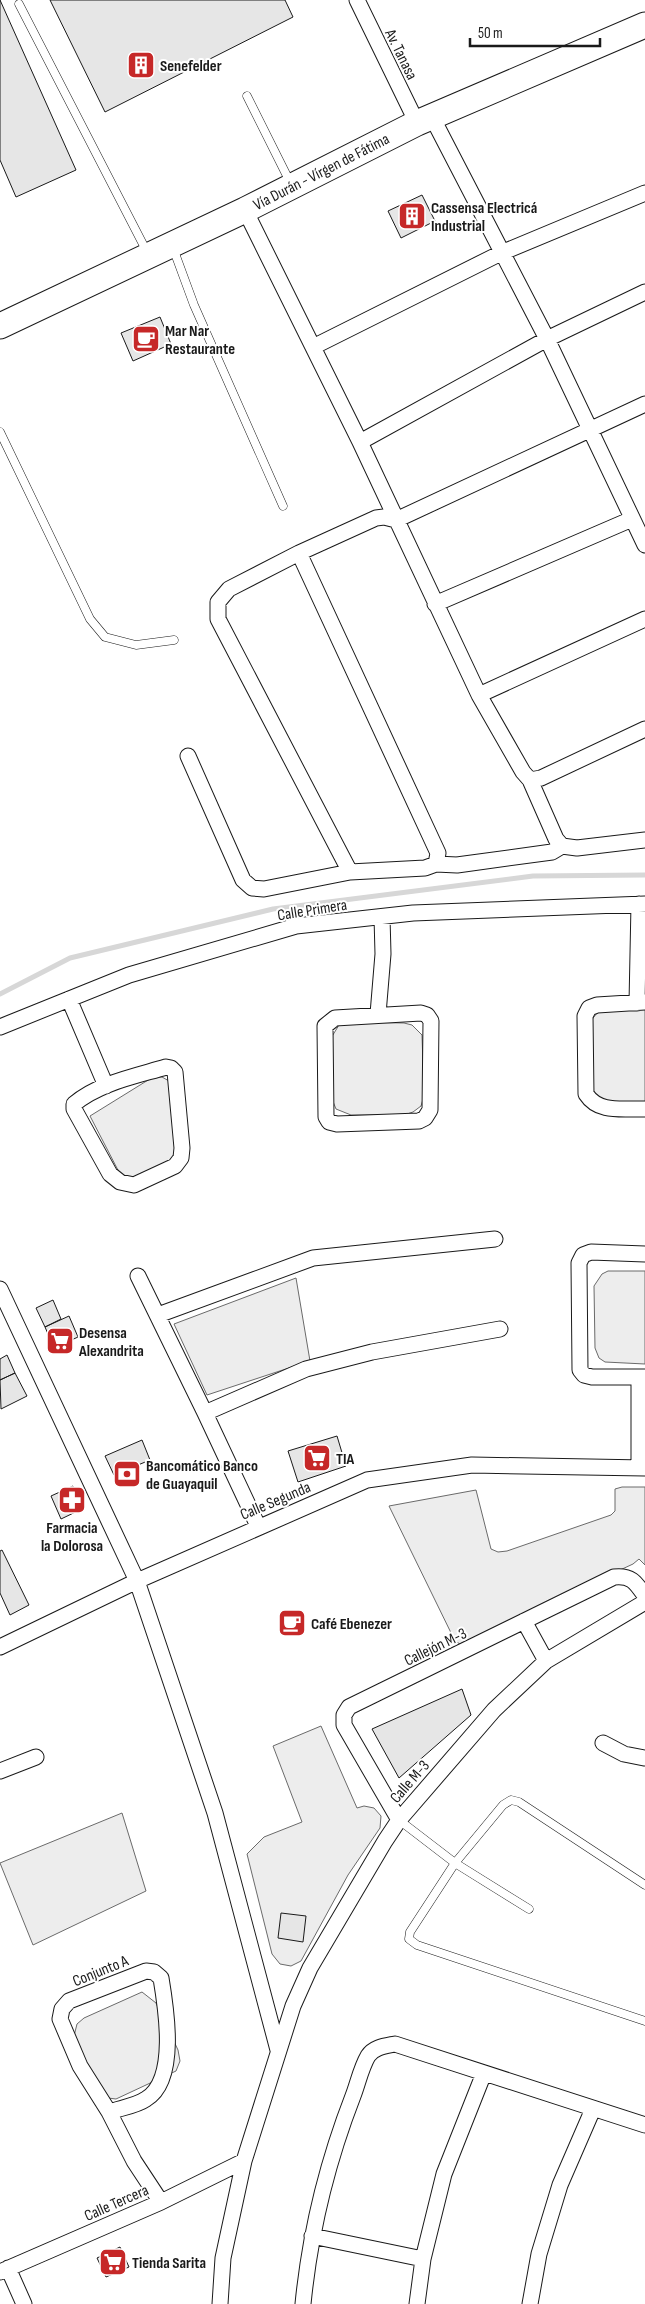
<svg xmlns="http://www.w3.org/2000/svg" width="645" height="2304" viewBox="0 0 645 2304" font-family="'Sofia Sans Condensed',sans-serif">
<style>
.built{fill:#ededed;stroke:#6a6a6a}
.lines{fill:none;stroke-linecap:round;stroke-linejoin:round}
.stream{stroke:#d7d7d7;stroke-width:5}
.building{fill:#e6e6e6;stroke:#1a1a1a}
.service-casing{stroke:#1a1a1a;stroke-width:9}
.minor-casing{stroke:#1a1a1a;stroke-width:17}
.primary-casing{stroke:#1a1a1a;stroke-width:27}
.service{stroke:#fff;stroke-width:8}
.minor{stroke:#fff;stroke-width:15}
.primary{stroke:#fff;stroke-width:25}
.labels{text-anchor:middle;stroke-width:4;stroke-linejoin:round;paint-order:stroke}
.street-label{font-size:16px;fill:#1a1a1a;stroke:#fff}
.poi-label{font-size:16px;font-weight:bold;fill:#1a1a1a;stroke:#fff;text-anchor:start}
</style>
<rect width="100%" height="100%" fill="#fff"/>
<!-- built -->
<path class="built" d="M645 1009V1102H610L595 1096 591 1086 590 1024 593 1018 598 1012Z
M345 1022 404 1023 412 1025 422 1035 424 1096 421 1106 413 1112 404 1115H351L336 1109 332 1099 331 1038 339 1025Z
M153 1077H162L169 1081 177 1157 130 1179 120 1174 90 1116Z
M608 1271H645V1364L605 1362 599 1358 595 1348 594 1286 602 1274Z
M296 1278 310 1361 207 1395 174 1324Z
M622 1487H645V1565L639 1559 633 1564 460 1644 455 1641 389 1506 476 1490 491 1549 498 1552 507 1551 611 1515 615 1511V1489Z
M321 1726 357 1808 364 1806 374 1808 381 1816 380 1828 348 1875 301 1961 291 1966 280 1964 272 1954 247 1854 264 1837 302 1822 273 1746Z
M122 1813 146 1891 33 1945 0 1863Z
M142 1992 156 2003 178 2050 180 2061 176 2071 116 2099 108 2098 96 2092 74 2036 77 2024 84 2018Z"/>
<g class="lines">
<!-- stream -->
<path class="stream" d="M0 994 70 958 273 909 533 876 645 875"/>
</g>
<!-- building -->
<path class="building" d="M0 0 76 170 16 197 0 160Z
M50 0H285L293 17 105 112Z
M422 195 435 221 401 238 388 211Z
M160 317 171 344 133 361 121 333Z
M53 1300 61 1319 45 1327 36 1308Z
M69 1316 78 1337 54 1348 45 1327Z
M7 1355 15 1373 0 1380V1359Z
M15 1373 27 1396 1 1409 0 1380Z
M337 1436 346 1466 298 1482 288 1451Z
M142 1440 150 1460 114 1475 105 1456Z
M73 1486 84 1508 61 1519 51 1496Z
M2 1550 29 1605 10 1615 0 1593V1551Z
M462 1689 471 1715 399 1778 372 1729Z
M281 1913 306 1916 303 1942 278 1938Z
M120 2247 129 2267 106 2277 97 2258Z"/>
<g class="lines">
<!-- service casing -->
<g class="service-casing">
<path id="service" d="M19 4 147 252
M247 96 291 184
M173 248 194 305 283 506
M0 432 90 619 105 637 136 645 174 640
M399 1820 455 1863 529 1909
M645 1885 519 1802 511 1800 503 1805 455 1863 410 1932 409 1939 417 1945 645 2021"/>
</g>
<!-- minor casing -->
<g class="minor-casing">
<path id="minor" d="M357 0 417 123
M432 117 547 339 645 545
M245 210 360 442 479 695 523 772 530 780 556 839 562 846 577 848 645 840
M313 347 501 253 645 193
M360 442 547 339 645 292
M299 553 438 853 436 864
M435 604 632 519
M479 695 645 619
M188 756 243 880 252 888 264 889 350 872 425 868 436 864 457 865 552 852 562 846
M530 780 541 778 645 729
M350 872 218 619V602L229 589 299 553 376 518 384 517 396 520 645 404
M69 999 106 1086
M645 1002 597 1005 589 1008 585 1016 586 1094C599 1114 623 1108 645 1109
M637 1003 639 904
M421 1013 427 1015 431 1021 430 1110 425 1118 419 1121 337 1124 329 1122 326 1117 325 1026 335 1018Z
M378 1014 383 954 382 917
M0 1027 129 975 296 926 413 913 645 904
M166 1067 171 1068 175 1072 182 1148 181 1158 175 1166 134 1185 120 1182 110 1174 74 1109V1104C99 1083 136 1076 166 1067Z
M645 1254 591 1252 583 1255 579 1263 580 1370 584 1375 592 1377H645
M138 1276 205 1413 258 1526
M0 1289 137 1581 215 1813 278 2050
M158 1315 313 1258 495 1239
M205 1413 306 1369 372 1352 500 1329
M639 1468V1377
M524 1621 546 1661
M0 1647 137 1581 367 1480 472 1465 645 1468
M603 1743 624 1754 644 1758
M0 1771 36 1757
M399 1820 344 1725V1715L349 1707 614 1577C632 1575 636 1583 645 1596
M109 2112C120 2108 136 2106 146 2099 178 2080 166 2008 161 1978L154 1972 146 1971 69 2001 62 2009 60 2019 80 2066 109 2112 134 2161 161 2202
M312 2236 423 2259
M8 2268 24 2304
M0 2272 161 2202 244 2161
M220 2304 223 2258 244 2161 293 2006 310 1968 385 1841 399 1820 494 1710 546 1661 645 1602
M303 2304C310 2233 327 2163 353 2096 358 2083 361 2068 368 2056 374 2047 385 2046 395 2044L645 2125
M417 2304 423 2259 444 2174 484 2073
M530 2304 539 2254 560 2185 593 2109"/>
</g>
<!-- primary casing -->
<g class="primary-casing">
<path id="primary" d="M0 326 245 210 417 123 645 25"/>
</g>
<!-- service -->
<use href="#service" class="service"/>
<!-- minor -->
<use href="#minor" class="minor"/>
<!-- primary -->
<use href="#primary" class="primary"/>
</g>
<!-- icons -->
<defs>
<g id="building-square" transform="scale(1.4375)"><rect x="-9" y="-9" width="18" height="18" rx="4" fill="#c62828" stroke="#fff"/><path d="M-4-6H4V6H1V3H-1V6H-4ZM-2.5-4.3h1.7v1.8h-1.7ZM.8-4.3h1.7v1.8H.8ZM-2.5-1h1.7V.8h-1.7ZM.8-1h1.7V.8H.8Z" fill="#fff"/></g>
<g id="cafe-square" transform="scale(1.4375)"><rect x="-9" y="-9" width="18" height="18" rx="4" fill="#c62828" stroke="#fff"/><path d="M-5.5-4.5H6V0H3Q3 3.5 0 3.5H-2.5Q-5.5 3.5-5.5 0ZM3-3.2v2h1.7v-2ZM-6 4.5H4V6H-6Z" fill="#fff"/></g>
<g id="supermarket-square" transform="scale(1.4375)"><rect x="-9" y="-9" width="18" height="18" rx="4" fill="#c62828" stroke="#fff"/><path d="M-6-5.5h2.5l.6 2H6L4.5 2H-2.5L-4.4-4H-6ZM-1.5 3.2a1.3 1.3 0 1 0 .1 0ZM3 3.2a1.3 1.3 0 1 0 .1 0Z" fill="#fff"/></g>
<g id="bank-square" transform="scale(1.4375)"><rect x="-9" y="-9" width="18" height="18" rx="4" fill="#c62828" stroke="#fff"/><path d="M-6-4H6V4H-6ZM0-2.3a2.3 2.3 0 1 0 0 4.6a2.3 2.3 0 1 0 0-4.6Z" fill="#fff"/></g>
<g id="pharmacy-square" transform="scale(1.4375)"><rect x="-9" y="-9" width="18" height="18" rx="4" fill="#c62828" stroke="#fff"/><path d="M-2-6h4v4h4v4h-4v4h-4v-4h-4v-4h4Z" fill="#fff"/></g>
</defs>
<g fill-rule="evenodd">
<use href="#building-square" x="141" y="65"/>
<use href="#building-square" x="412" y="216"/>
<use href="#cafe-square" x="146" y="339"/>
<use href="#supermarket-square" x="60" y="1341"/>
<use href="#supermarket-square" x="317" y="1458"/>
<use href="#bank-square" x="127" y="1474"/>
<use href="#pharmacy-square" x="72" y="1500"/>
<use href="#cafe-square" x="292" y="1623"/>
<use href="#supermarket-square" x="113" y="2262"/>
</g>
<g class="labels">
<!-- street labels -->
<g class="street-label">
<text transform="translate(402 54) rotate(64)" y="6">Av. Tanasa</text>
<text transform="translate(321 171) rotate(-27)" y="6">Vía Durán - Vírgen de Fátima</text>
<text transform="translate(312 909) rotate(-9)" y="6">Calle Primera</text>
<text transform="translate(275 1500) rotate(-23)" y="6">Calle Segunda</text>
<text transform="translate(435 1646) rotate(-26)" y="6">Callejón M-3</text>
<text transform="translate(409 1781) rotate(-49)" y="6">Calle M-3</text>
<text transform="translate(100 1970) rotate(-22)" y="6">Conjunto A</text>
<text transform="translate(116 2202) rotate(-24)" y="6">Calle Tercera</text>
</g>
<!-- poi labels -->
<g class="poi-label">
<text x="160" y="71">Senefelder</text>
<text x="431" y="213">Cassensa Electricá<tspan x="431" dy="18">Industrial</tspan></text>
<text x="165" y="336">Mar Nar<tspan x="165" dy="18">Restaurante</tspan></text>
<text x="79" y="1338">Desensa<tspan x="79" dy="18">Alexandrita</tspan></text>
<text x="336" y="1464">TIA</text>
<text x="146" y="1471">Bancomático Banco<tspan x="146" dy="18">de Guayaquil</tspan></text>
<text x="72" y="1533" text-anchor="middle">Farmacia<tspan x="72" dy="18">la Dolorosa</tspan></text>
<text x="311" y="1629">Café Ebenezer</text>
<text x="132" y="2268">Tienda Sarita</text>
</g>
</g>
<!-- scale -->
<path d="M470 38v8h130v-8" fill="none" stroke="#1a1a1a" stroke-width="2.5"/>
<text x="478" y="38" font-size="15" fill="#1a1a1a" stroke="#ffffff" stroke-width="4" paint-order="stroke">50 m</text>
</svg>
